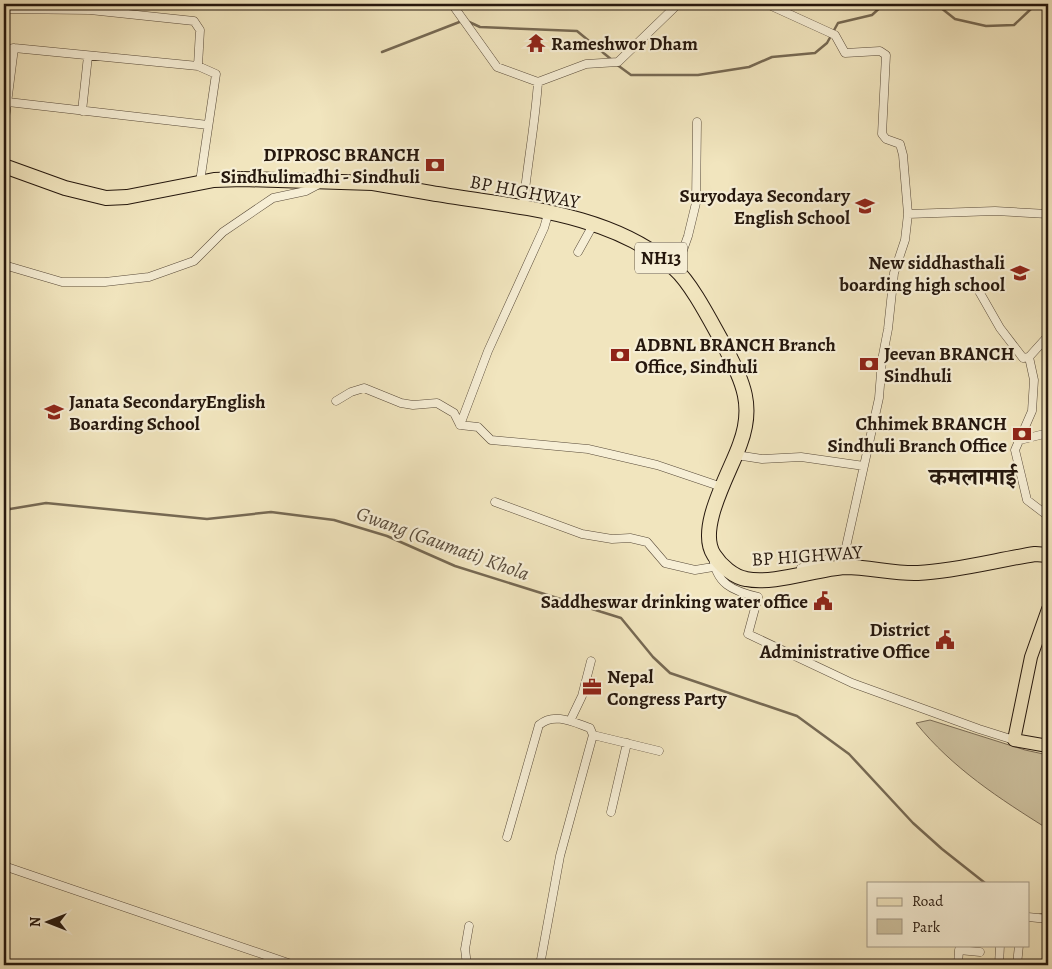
<svg xmlns="http://www.w3.org/2000/svg" width="1052" height="969" viewBox="0 0 1052 969" font-family="Alegreya,'Noto Serif Devanagari',serif">
<style>
.park{fill:#cec2a0;stroke:#7a6c56}
.lines{fill:none;stroke-linecap:round;stroke-linejoin:round}
.stream{stroke:#766953;stroke-width:2.5}
.street-casing{stroke:#584a39;stroke-width:9}
.primary-casing{stroke:#25170d;stroke-width:14}
.highway-casing{stroke:#25170d;stroke-width:16}
.street{stroke:#f6eed5;stroke-width:8}
.primary{stroke:#f1e5be;stroke-width:12}
.highway{stroke:#f1e5be;stroke-width:14}
.labels{text-anchor:middle;stroke-width:4.5;stroke-linejoin:round;paint-order:stroke}
.shield{fill:#f6eed5;stroke:#645849;stroke-width:1}
.shield-label{font-size:18px;font-weight:bold;fill:#25170d}
.poi-label{font-size:19px;font-weight:bold;fill:#25170d;stroke:#f6eed5;text-anchor:end}
.street-label{font-size:19px;fill:#25170d;stroke:#f6eed5}
.water-label{font-size:20px;font-style:italic;fill:#5b4d3c;stroke:#f6eed5}
.district-label{font-size:24px;font-weight:bold;fill:#25170d;stroke:#f6eed5}
</style>
<rect width="100%" height="100%" fill="#f1e5be"/>
<filter id="stains"><feTurbulence type="fractalNoise" baseFrequency=".004" numOctaves="4"/><feColorMatrix values="0 0 0 0 .2 0 0 0 0 .09 0 0 0 0 .02 0 0 0 .5 -.17"/></filter>
<radialGradient id="worn" r=".72"><stop offset=".6" stop-color="#630" stop-opacity="0"/><stop offset="1" stop-color="#630" stop-opacity=".3"/></radialGradient>
<!-- park -->
<path class="park" d="M930 720 1025 750 1048 755V829C1000 799 952 768 916 723Z"/>
<g class="lines">
<!-- stream -->
<path class="stream" d="M936 4 955 19 986 26 1014 25 1032 8 1048 9
M467 21 480 27 577 31 612 60
M382 52 462 21
M616 64 631 75H698L749 67 772 57 815 53 827 43 838 23 872 15 884 4
M4 510 46 503 207 519 271 512 334 520 387 536 455 566 621 618 653 657 670 673 797 716 849 754 913 823 942 849 985 883
M1039 915 1048 913"/>
<!-- street casing -->
<g class="street-casing">
<path id="street" d="M452 4 497 67 538 82
M767 4 835 35 845 53 880 51 886 55 882 134 886 139 900 144 903 155 908 214 905 240 894 273 888 329 882 360 879 398 846 547 823 562 801 568
M4 9 90 10 194 21 200 30 198 66 216 74 200 182
M4 50 14 48 198 66
M8 102 208 125
M82 111 88 56
M4 127 14 48
M523 208C527 166 535 125 538 82L586 64 618 62 678 4
M908 214 995 211 1048 214
M578 252 593 225
M4 265 62 282H105L149 277 194 261 223 232 273 198 306 191 321 183
M676 270 688 236 696 203 697 122
M976 286 1000 328 1023 358 1029 357
M1048 336 1029 357 1034 380 1032 411 1015 450 1027 500 1048 516
M336 401 351 392 364 388 401 403 413 405 437 403 454 413 460 425
M460 425 478 427 491 440 588 449 657 465 722 487
M460 425 488 351 544 228 549 211
M1020 440 1048 433
M736 455 762 459 801 457 864 466
M495 502 582 534 612 539 630 538 647 542 665 563 695 570 713 567
M713 555C715 584 733 591 758 597L748 634 852 683 979 729 1014 740
M570 721 582 696 591 661
M611 812 627 743
M507 837 539 725C554 712 573 722 590 728L593 735 659 751
M4 866 294 965
M1028 917 1048 919
M467 965 465 949 469 926
M540 965 560 856 593 735
M958 965 959 950 980 952
M999 965 1000 945
M1017 965 1019 945"/>
</g>
<!-- primary casing -->
<g class="primary-casing">
<path id="primary" d="M1048 609 1031 657 1014 740 1048 746"/>
</g>
<!-- highway casing -->
<g class="highway-casing">
<path id="highway" d="M4 166 65 188 106 198 127 197 214 180 243 179 373 183 431 193C512 207 610 211 675 269 692 284 712 324 724 345 742 381 755 404 740 444 731 471 696 528 714 555 721 566 734 577 746 579 773 585 816 569 845 567 870 567 894 574 918 573 957 571 997 560 1035 554L1048 555"/>
</g>
<!-- street -->
<use href="#street" class="street"/>
<!-- primary -->
<use href="#primary" class="primary"/>
<!-- highway -->
<use href="#highway" class="highway"/>
</g>
<!-- icons -->
<defs>
<g id="temple-bare" transform="scale(1.5)"><path d="M0-6L5-2H3V0L6.5 2.5H4V6H1.5V3h-3V6H-4V2.5H-6.5L-3 0V-2H-5Z" fill="#8f2418" stroke="#f6eed5" stroke-width="2.5" paint-order="stroke"/></g>
<g id="bank-bare" transform="scale(1.5)"><path d="M-6-4H6V4H-6ZM0-2.3a2.3 2.3 0 1 0 0 4.6a2.3 2.3 0 1 0 0-4.6Z" fill="#8f2418" stroke="#f6eed5" stroke-width="2.5" paint-order="stroke"/></g>
<g id="school-bare" transform="scale(1.5)"><path d="M0-5L7-2L0 1L-7-2ZM-4 1L0 2.5L4 1V4Q0 6-4 4Z" fill="#8f2418" stroke="#f6eed5" stroke-width="2.5" paint-order="stroke"/></g>
<g id="civic-bare" transform="scale(1.5)"><path d="M-.6-6.5H3V-4.5H.6V-3L4-1V1h2V6H-6V1h2V-1L-.6-3ZM-1.2 2.5V6h2.4V2.5Z" fill="#8f2418" stroke="#f6eed5" stroke-width="2.5" paint-order="stroke"/></g>
<g id="office-bare" transform="scale(1.5)"><path d="M-6-3h4V-5.5h4V-3h4V5H-6ZM-1-4.5V-3h2v-1.5ZM-6 0V1H6V0Z" fill="#8f2418" stroke="#f6eed5" stroke-width="2.5" paint-order="stroke"/></g>
</defs>
<g fill-rule="evenodd">
<use href="#temple-bare" x="536" y="43"/>
<use href="#bank-bare" x="435" y="165"/>
<use href="#school-bare" x="865" y="206"/>
<use href="#school-bare" x="1020" y="273"/>
<use href="#bank-bare" x="620" y="355"/>
<use href="#bank-bare" x="869" y="364"/>
<use href="#school-bare" x="54" y="412"/>
<use href="#bank-bare" x="1022" y="434"/>
<use href="#civic-bare" x="823" y="601"/>
<use href="#civic-bare" x="945" y="640"/>
<use href="#office-bare" x="592" y="687"/>
</g>
<g class="labels">
<!-- shield labels -->
<rect class="shield" x="635" y="242.5" width="52" height="31" rx="4"/>
<g class="shield-label">
<text x="661" y="264">NH13</text>
</g>
<!-- poi labels -->
<g class="poi-label">
<text x="551" y="50" text-anchor="start">Rameshwor Dham</text>
<text x="420" y="161">DIPROSC BRANCH<tspan x="420" dy="22">Sindhulimadhi - Sindhuli</tspan></text>
<text x="850" y="202">Suryodaya Secondary<tspan x="850" dy="22">English School</tspan></text>
<text x="1005" y="269">New siddhasthali<tspan x="1005" dy="22">boarding high school</tspan></text>
<text x="635" y="351" text-anchor="start">ADBNL BRANCH Branch<tspan x="635" dy="22">Office, Sindhuli</tspan></text>
<text x="884" y="360" text-anchor="start">Jeevan BRANCH<tspan x="884" dy="22">Sindhuli</tspan></text>
<text x="69" y="408" text-anchor="start">Janata SecondaryEnglish<tspan x="69" dy="22">Boarding School</tspan></text>
<text x="1007" y="430">Chhimek BRANCH<tspan x="1007" dy="22">Sindhuli Branch Office</tspan></text>
<text x="808" y="608">Saddheswar drinking water office</text>
<text x="930" y="636">District<tspan x="930" dy="22">Administrative Office</tspan></text>
<text x="607" y="683" text-anchor="start">Nepal<tspan x="607" dy="22">Congress Party</tspan></text>
</g>
<!-- street labels -->
<g class="street-label">
<text transform="translate(525 191) rotate(11)" y="7">BP HIGHWAY</text>
<text transform="translate(807 555) rotate(-4)" y="7">BP HIGHWAY</text>
</g>
<!-- water labels -->
<g class="water-label">
<text transform="translate(443 543) rotate(20)" y="7">Gwang (Gaumati) Khola</text>
</g>
<!-- district labels -->
<g class="district-label">
<text x="973" y="485">कमलामाई</text>
</g>
</g>
<!-- margin -->
<rect width="1052" height="969" fill="none" stroke="#f1e5be" stroke-width="20"/>
<rect x="5" y="5" width="1042" height="959" fill="none" stroke="#25170d" stroke-width="2.5"/>
<rect x="10" y="10" width="1032" height="949" fill="none" stroke="#25170d"/>
<!-- legend -->
<rect x="867" y="882" width="162" height="65" fill="#f6eed5" stroke="#a29885"/>
<rect x="877" y="898" width="25" height="8" fill="#f1e5be" stroke="#a29885"/>
<text x="912" y="906" font-size="15" fill="#25170d">Road</text>
<rect x="877" y="919" width="25" height="15" fill="#cec2a0" stroke="#a29885"/>
<text x="912" y="932" font-size="15" fill="#25170d">Park</text>
<!-- north arrow -->
<g transform="translate(48 922) rotate(270)" stroke="#f6eed5" stroke-width="4" paint-order="stroke">
<path d="M0-4L9 19L0 12L-9 19Z" fill="#25170d"/>
<text y="-8" font-size="14" font-weight="bold" text-anchor="middle" fill="#25170d">N</text>
</g>
<rect width="100%" height="100%" filter="url(#stains)"/>
<rect width="100%" height="100%" fill="url(#worn)"/>
</svg>
